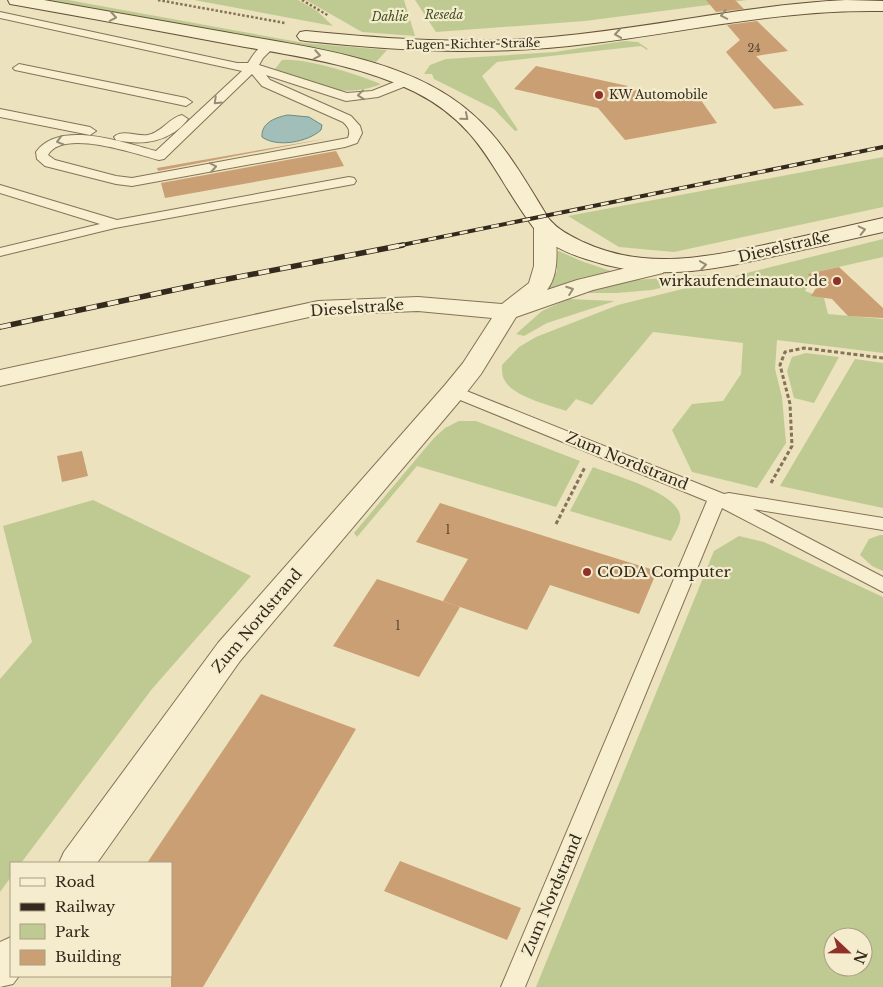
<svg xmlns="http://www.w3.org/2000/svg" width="883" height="987" viewBox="0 0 883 987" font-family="'Libre Baskerville',serif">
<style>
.green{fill:#bfca92;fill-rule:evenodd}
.water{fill:#a1beb8;stroke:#698b85}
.building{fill:#ca9f74}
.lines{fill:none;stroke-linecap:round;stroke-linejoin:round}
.service-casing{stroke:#847357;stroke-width:2}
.minor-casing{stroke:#847357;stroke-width:2}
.secondary-casing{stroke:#65543b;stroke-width:2}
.path-far1{stroke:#847357;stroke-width:2.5;stroke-dasharray:2.5 2;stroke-linecap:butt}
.path{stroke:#847357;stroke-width:3;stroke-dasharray:4 2.5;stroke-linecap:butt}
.service{fill:#f8efd0;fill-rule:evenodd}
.minor{fill:#f8efd0;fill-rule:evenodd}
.secondary{fill:#f8efd0;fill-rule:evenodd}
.rail-far1-casing{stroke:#33291c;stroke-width:4}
.rail-casing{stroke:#33291c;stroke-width:5.5}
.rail-far1{stroke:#f4eccd;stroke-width:2.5;stroke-dasharray:8;stroke-linecap:butt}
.rail{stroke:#f4eccd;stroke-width:4;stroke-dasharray:11;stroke-linecap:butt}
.oneway{stroke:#968c76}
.poi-dot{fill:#913029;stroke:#f4eccd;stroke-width:2}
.labels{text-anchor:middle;stroke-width:4.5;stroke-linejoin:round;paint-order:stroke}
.far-number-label{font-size:11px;fill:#594632}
.far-park-label{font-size:12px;font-style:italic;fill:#415022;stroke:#f4eccd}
.far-street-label{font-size:12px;fill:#33291c;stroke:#f4eccd}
.far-poi-label{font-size:12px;fill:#33291c;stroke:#f4eccd;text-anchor:start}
.number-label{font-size:12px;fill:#594632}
.street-label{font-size:15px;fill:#33291c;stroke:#f4eccd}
.poi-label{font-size:15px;fill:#33291c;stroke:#f4eccd;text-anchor:end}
</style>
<rect width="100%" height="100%" fill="#ece2be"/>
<!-- green -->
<path class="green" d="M48 0H68L304 43 387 50 376 62 342 54Z
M194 0H298L317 11 333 26Z
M306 0H404L415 36 362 32Z
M415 0H747L585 21 436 32Z
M624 41 638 42 648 49 647 50 641 46 497 62 482 76 518 130 515 131 494 109 434 79 432 74H424L430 65 446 59 555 52Z
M282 60C304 57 360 75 381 84 342 100 312 84 275 69Z
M883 157V207L674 252 619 247 568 216Z
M883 239V257L807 274 821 288 807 287 805 291 824 298 828 314 883 319V353L777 340 775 369 782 397 786 443 757 488 692 472 672 430 692 404 723 401 741 374 743 343 653 332 592 405 576 399 566 411C549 405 514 397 505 381 502 377 502 370 502 365L519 347 536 337 618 305Z
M559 251 581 261 611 271 580 278 551 289 548 287 557 271V252Z
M706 275V277L652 290 617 293H580L635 280Z
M568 299 615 301 547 323 524 336 516 334 542 311Z
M806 353 839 357 814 403 794 398 787 371 792 357Z
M855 359 883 363V508L780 486Z
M459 421H476L580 461 556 507 417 466 357 537 354 533 434 438 445 428Z
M593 467C613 475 676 492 680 515 682 523 675 533 671 541L570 511Z
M93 500 251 576 152 689 21 863H11V877L0 892V679L32 642 3 526Z
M880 535H883V571L872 566 860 555 869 539Z
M739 536 764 542 883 597V987H536L714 551ZM833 937H863V967H833Z"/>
<!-- water -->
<path class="water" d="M288 115 309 117 322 125 321 130C308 142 277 148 262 137 261 122 277 117 288 115Z"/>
<!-- building -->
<path class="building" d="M706 0H735L744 9 716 12Z
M757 21 788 51 756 56 804 105 774 109 726 52 740 40 727 25Z
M536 66 628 86 626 88 676 99 698 96 717 123 625 140 598 108 514 89Z
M329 138 158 171 157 168Z
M336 151 344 166 165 198 161 183Z
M839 267 883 308V318L848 316 832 299 811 296 818 285 807 274Z
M82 451 88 476 62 482 57 456Z
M440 503 557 540 657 571 639 614 550 585 527 630 443 601 468 559 416 542Z
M377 579 460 607 419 677 333 646Z
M261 694 356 729 203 987H171V863H147Z
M400 861 521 908 507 940 384 891Z"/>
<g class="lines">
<!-- service casing -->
<g class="service-casing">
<path id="service" d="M0 12 237 63H248C253 55 259 45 269 43L275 46 263 58 259 65 347 93 372 91 407 77 413 81 411 84 378 97 346 101 266 75 270 80 351 116 360 126 362 133 357 143 345 147 132 186 116 184 45 166 37 159 36 152C60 119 124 143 156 151L242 71 0 18ZM252 74 262 86 343 122C348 127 351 130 348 138L132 178 116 176 55 160 48 155C62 128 136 154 159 160L164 159Z
M19 64 186 98 192 102 186 106 15 70 13 68Z
M0 109 90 127 96 131 90 135 0 117Z
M182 115 188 119C171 142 142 146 116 140L114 137C121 129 138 137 148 135 162 132 169 118 182 115Z
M349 177 354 178 356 181 354 184 115 228 0 256V248L100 224 0 193V185L117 220Z
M454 386 724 494 729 493 883 518V530L753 509 883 577V592L722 508 525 987H501L707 501 448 395 446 391 448 387Z"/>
</g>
<!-- minor casing -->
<g class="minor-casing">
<path id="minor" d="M545 221 553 223 556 228C556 249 560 273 547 290L577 280 655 261 663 263 666 268 663 273 593 290 516 317 481 374 463 397 240 661 97 863H59L64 852 218 643 445 385 463 363 492 318 418 311 318 315 0 386V370L318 301 418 297 502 304 529 283 534 266V228L537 223Z
M11 937V976H19L13 984 0 987V942Z"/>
</g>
<!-- secondary casing -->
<g class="secondary-casing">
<path id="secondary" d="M8 0H44C106 11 168 22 230 33 309 48 409 58 471 113 504 141 526 182 549 219 558 230 571 236 583 242 647 272 713 256 778 242 813 234 848 226 883 218V232C847 240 811 248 775 256 708 271 653 282 586 259 567 253 545 244 533 227 492 172 482 126 415 92 358 64 295 56 234 45 161 31 89 18 16 5L10 4Z
M846 0 883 1V11C779 9 688 32 586 44 493 56 399 51 306 41L300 40 297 36 300 32 306 31C388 39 470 45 552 37 651 28 747 5 846 0Z"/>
</g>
<!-- path-far1 -->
<path class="path-far1" d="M158 0 285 23
M302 0 329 16"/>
<!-- path -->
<path class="path" d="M771 483 792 446 790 404 780 365 785 352 804 348 883 358
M556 524 585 467"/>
<!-- service -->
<use href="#service" class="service"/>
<!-- minor -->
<use href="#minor" class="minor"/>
<!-- secondary -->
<use href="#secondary" class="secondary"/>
<!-- rail-far1 casing -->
<g class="rail-far1-casing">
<path id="rail-far1" d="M397 246 883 147"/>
</g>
<!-- rail casing -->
<g class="rail-casing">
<path id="rail" d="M0 327 192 286 403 245"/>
</g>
<!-- rail-far1 -->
<use href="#rail-far1" class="rail-far1"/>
<!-- rail -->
<use href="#rail" class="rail"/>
</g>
<!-- one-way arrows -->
<defs><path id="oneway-chevron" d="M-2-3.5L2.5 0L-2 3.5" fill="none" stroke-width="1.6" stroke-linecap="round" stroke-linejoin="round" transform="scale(1.25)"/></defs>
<g class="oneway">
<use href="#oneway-chevron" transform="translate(724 15) rotate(169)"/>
<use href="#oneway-chevron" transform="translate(113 17) rotate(10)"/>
<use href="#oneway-chevron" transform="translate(618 34) rotate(171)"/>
<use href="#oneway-chevron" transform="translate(317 55) rotate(10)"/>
<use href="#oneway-chevron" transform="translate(361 95) rotate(174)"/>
<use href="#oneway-chevron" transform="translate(217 101) rotate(136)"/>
<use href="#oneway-chevron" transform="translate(465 117) rotate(40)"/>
<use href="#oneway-chevron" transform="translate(60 141) rotate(164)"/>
<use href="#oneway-chevron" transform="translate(213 167) rotate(-10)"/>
<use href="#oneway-chevron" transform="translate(862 230) rotate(-13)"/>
<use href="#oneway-chevron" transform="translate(703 265) rotate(-8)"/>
<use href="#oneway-chevron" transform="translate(570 290) rotate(-20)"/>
</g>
<!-- markers -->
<g class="poi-dot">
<circle cx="599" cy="95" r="5"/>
<circle cx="837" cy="281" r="5"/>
<circle cx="587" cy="572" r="5"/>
</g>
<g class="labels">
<!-- far-number labels -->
<g class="far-number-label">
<text x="754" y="52">24</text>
</g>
<!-- far-park labels -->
<g class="far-park-label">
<text x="444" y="19">Reseda</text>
<text x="390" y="21">Dahlie</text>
</g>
<!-- far-street labels -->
<g class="far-street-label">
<text transform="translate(473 44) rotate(-1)" y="4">Eugen-Richter-Straße</text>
</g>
<!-- far-poi labels -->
<g class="far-poi-label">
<text x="609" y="99">KW Automobile</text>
</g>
<!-- number labels -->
<g class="number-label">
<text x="448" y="534">1</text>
<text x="398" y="630">1</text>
</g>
<!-- street labels -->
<g class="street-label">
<text transform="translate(784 247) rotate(-13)" y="5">Dieselstraße</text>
<text transform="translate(357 308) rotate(-4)" y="5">Dieselstraße</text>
<text transform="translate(627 461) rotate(22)" y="5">Zum Nordstrand</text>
<text transform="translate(257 621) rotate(-50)" y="5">Zum Nordstrand</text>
<text transform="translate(552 895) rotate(-67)" y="5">Zum Nordstrand</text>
</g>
<!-- poi labels -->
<g class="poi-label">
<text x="827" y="286">wirkaufendeinauto.de</text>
<text x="597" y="577" text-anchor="start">CODA Computer</text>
</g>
</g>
<!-- legend -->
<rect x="10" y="862" width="162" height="115" fill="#f4eccd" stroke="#a79e86"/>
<rect x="20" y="878" width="25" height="8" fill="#f8efd0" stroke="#a79e86"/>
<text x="55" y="887" font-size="15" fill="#33291c">Road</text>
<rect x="20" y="903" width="25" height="8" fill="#33291c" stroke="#a79e86"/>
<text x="55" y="912" font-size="15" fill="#33291c">Railway</text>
<rect x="20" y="924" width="25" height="15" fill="#bfca92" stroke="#a79e86"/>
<text x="55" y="937" font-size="15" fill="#33291c">Park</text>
<rect x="20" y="950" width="25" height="15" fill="#ca9f74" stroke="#a79e86"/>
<text x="55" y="962" font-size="15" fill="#33291c">Building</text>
<!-- north arrow -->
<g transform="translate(848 952) rotate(112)"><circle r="24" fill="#f4eccd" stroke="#a79e86"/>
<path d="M0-4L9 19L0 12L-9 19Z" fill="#913029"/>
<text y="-8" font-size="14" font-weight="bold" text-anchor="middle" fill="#33291c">N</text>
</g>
</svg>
